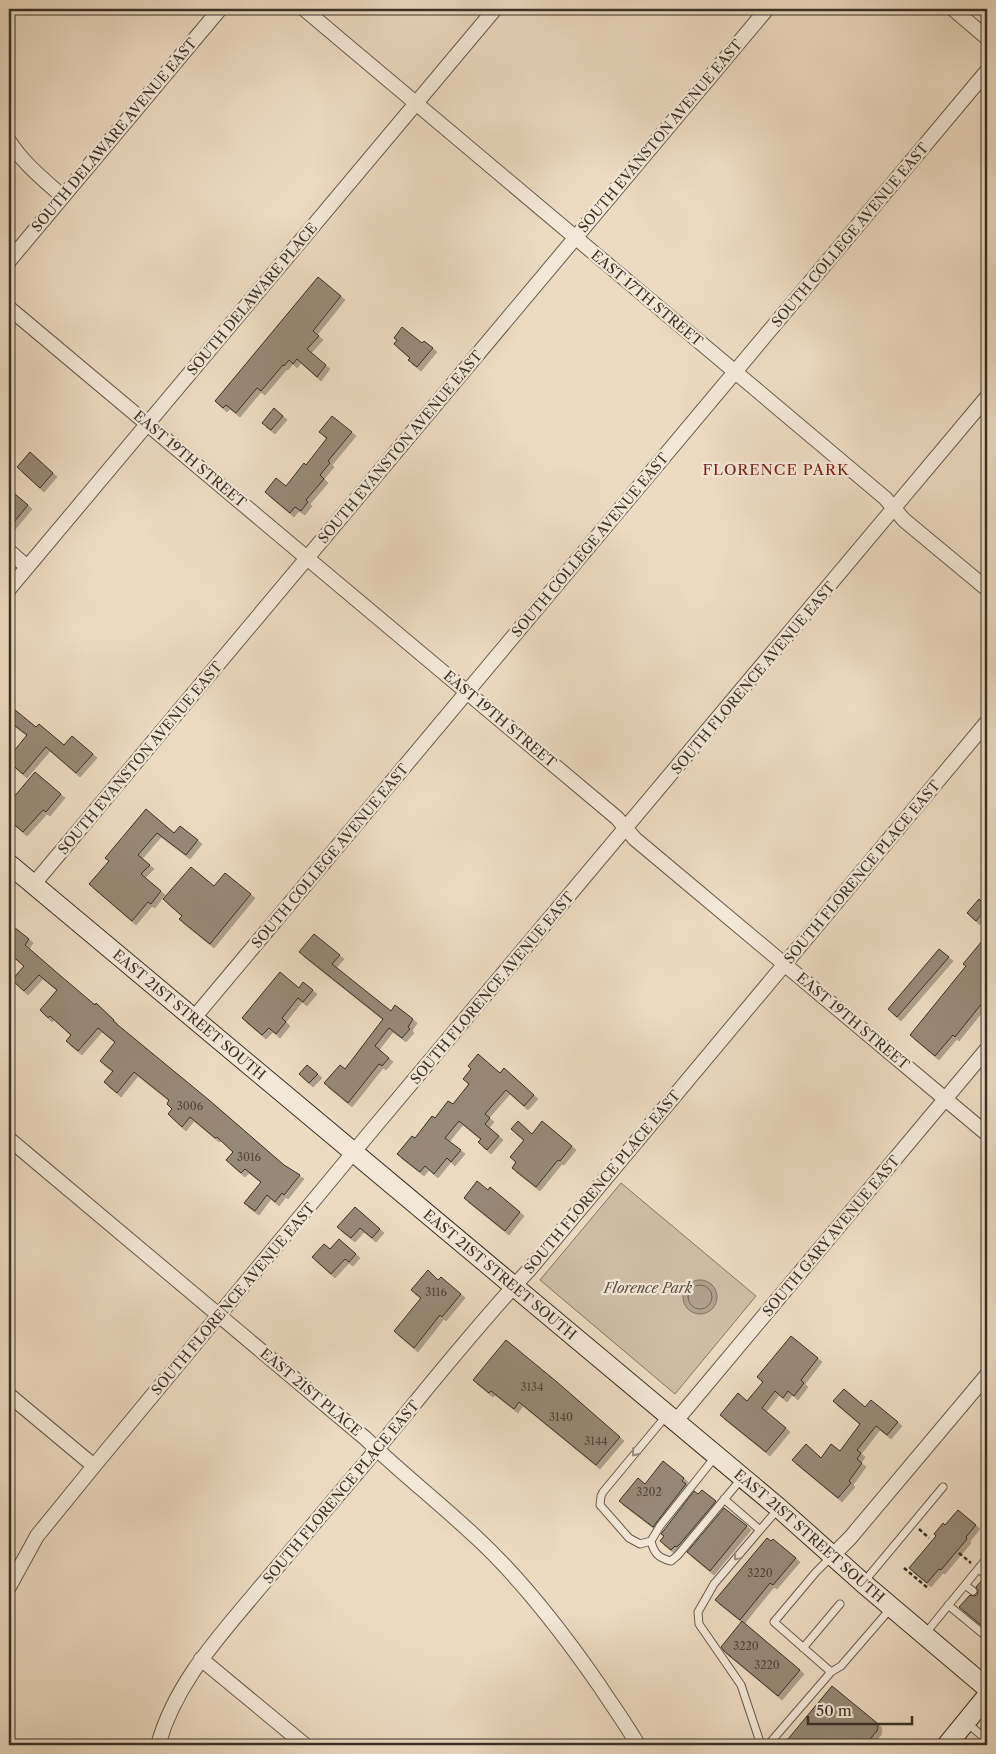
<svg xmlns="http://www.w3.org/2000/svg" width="996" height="1754" viewBox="0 0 996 1754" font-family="'Libre Caslon Text',serif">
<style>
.green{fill:#cfbea7;stroke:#847867}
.water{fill:#b0a18d;stroke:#817464}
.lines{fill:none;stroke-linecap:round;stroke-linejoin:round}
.shore{stroke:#75695a;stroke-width:1}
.building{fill:#978977;stroke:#3a3127;filter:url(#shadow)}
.service-casing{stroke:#675c4e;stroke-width:9}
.minor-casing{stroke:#675c4e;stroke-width:16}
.secondary-casing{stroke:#3a3127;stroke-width:21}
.path{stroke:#3a3127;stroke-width:2.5;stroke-dasharray:4 2.5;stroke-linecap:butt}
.service{stroke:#f3e8d7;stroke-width:7}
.minor{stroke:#f3e8d7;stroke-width:14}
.secondary{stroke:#f3e8d7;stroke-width:19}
.oneway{stroke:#968c7f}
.labels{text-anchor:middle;stroke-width:4.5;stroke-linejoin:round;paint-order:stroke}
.number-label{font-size:11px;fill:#51473b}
.street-label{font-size:14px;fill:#3a3127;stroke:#f3e8d7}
.park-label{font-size:14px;font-style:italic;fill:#584d41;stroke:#f3e8d7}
.neighbourhood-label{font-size:15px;letter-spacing:1px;fill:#7a1f14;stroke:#f3e8d7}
</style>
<defs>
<filter id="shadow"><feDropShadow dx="4" dy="4" stdDeviation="0" flood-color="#0004"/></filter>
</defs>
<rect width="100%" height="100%" fill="#eddbc1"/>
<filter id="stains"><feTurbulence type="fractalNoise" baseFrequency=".004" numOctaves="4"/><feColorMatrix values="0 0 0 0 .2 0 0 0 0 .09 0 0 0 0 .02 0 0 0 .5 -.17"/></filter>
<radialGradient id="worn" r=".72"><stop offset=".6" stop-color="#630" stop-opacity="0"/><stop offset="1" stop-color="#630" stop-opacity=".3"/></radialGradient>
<!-- green -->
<path class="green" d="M621 1183 756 1296 675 1394 540 1280Z"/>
<!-- water -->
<path class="water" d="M683 1297a17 17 0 1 1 34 0a17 17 0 1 1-34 0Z"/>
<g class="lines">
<!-- shore -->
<path class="shore" d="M688 1297a12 12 0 1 1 24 0a12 12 0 1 1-24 0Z"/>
</g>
<!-- building -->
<path class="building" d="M318 277 341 296 313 331 319 336 307 349 326 365 317 377 297 359 293 364 289 360 284 366 283 365 261 391 257 388 236 413 226 405 223 408 215 401Z
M402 327 422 343 424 341 433 348 417 367 408 360 410 358 394 344 397 340 394 338Z
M274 408 283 416 271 430 262 423Z
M332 416 352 432 328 461 330 463 320 475 324 479 306 500 308 502 301 511 295 507 290 513 265 492 276 478 286 486 304 463 306 465 327 438 319 432Z
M30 452 53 473 40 488 17 467Z
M9 489 28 505 9 528Z
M9 705 36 727 39 724 64 745 72 736 93 754 76 773 46 747 23 774 9 762V757L27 735 9 721Z
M35 772 61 794 46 812 43 810 23 832 9 820V794L13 798Z
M146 809 174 833 180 826 198 840 186 855 157 833 138 855 150 865 141 874 161 891 151 904 148 902 132 921 89 884 109 861 105 858Z
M191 867 214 886 225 873 251 894 210 944 179 919 182 916 163 899Z
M979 899 987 908 976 921 967 913Z
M9 923 29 939 25 945 62 977 95 1005 96 1003 114 1020 113 1021 209 1100 284 1165 300 1175 284 1195 282 1193 275 1202 267 1195 255 1211 244 1203 261 1182 245 1169 241 1173 226 1160 233 1152 217 1137 215 1138 190 1117 182 1127 168 1114 172 1109 167 1104 169 1100 134 1072 117 1093 104 1082 113 1071 100 1061 115 1042 98 1028 78 1051 66 1041 71 1035 50 1016 48 1018 40 1010 57 990 39 975 24 991 12 980 24 966 9 953Z
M314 934 340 955 332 964 391 1011 395 1005 413 1019 408 1027 410 1029 402 1038 389 1028 375 1046 389 1058 382 1066 379 1064 348 1103 324 1083 340 1065 345 1069 383 1019 299 952Z
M987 935V997L955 1037 953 1035 935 1056 910 1035 966 966 963 964Z
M939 949 949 957 897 1017 888 1009Z
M280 972 299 988 303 982 313 990 303 1002 298 998 282 1018 286 1022 276 1034 269 1028 262 1035 242 1018Z
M478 1054 500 1073 504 1068 534 1095 524 1106 506 1090 485 1114 490 1118 485 1124 499 1136 487 1150 478 1142 481 1139 459 1121 445 1138 461 1150 451 1162 447 1158 434 1174 425 1166 420 1172 397 1154 412 1136 415 1138 432 1116 435 1118 448 1101 453 1104 469 1084 463 1079 471 1069 468 1066Z
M307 1065 318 1074 309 1083 299 1074Z
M518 1121 532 1134 542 1121 572 1146 560 1161 558 1160 536 1187 512 1168 516 1162 510 1157 524 1140 511 1129Z
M477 1181 488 1190 490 1187 520 1212 505 1231 464 1198Z
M355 1207 380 1229 372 1238 360 1228 351 1238 337 1227Z
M339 1239 356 1254 349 1262 345 1259 331 1274 312 1257 324 1244 330 1249Z
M428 1270 438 1280 441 1277 461 1294 442 1317 440 1315 414 1348 394 1331 421 1298 411 1290Z
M791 1336 818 1358 801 1380 804 1383 794 1396 788 1391 783 1398 775 1391 762 1408 786 1428 766 1452 720 1415 738 1393 747 1401 763 1382 757 1377Z
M506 1340 557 1382 620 1437 596 1465 519 1402 514 1409 491 1391 489 1393 473 1380Z
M844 1389 865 1407 871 1400 898 1422 887 1435 876 1426 857 1450 861 1453 857 1459 862 1463 849 1481 851 1483 838 1498 792 1460 806 1444 821 1458 831 1444 840 1451 860 1424 833 1401Z
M663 1461 684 1478 682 1481 686 1484 653 1527 619 1501 638 1478 645 1484Z
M702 1490 716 1501 679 1545 676 1547 675 1546 671 1550 660 1541 664 1536 661 1534 694 1491 698 1494Z
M724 1508 747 1526 710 1571 687 1552Z
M958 1510 976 1525 966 1537 967 1539 941 1570 939 1569 927 1583 909 1568 936 1536 934 1534 943 1523 945 1525Z
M767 1538 771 1541 773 1539 796 1558 773 1585 770 1583 740 1620 715 1600Z
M983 1579 987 1580V1630L959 1607 970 1595 973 1596 977 1595 978 1591 976 1587Z
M742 1621 800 1670 778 1696 724 1651 721 1647Z
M832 1686 877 1723 878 1727 877 1731 865 1745H783Z"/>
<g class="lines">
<!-- service casing -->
<g class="service-casing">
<path id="service" d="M715 1457 660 1526 651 1541C654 1553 658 1558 671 1561L678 1555 742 1478
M724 1499 760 1530 779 1508
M760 1530 714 1584 698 1612 699 1624 741 1685 761 1745
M651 1541 640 1544 629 1538 600 1505 601 1496 603 1492 666 1416
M979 1569 986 1575
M863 1583 943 1487
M965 1585 973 1591
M948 1605 987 1637
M925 1634 987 1558
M803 1648 840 1604
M831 1672 774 1622 816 1572 831 1557
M967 1723 987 1740
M768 1745 831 1672 841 1666 891 1608"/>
</g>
<!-- minor casing -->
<g class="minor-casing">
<path id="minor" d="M304 9 885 498 904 520 987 589
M953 9 987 38
M9 141C23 163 43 179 62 196
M9 261 220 9
M9 308 617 818 635 839 987 1134
M9 551 27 567
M9 589 495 9
M33 885 767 9
M193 1019 987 71
M9 1139 365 1438C401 1473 441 1504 478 1539 524 1582 563 1633 599 1685 612 1705 626 1724 638 1745
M9 1395 94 1466
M675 1422 987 1049
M833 1555 850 1538 987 1375
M9 1587 37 1536 94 1466 367 1136 987 397
M201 1659 305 1745
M158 1745C175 1684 217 1639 257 1591 288 1554 319 1518 350 1481 410 1411 466 1337 529 1270L987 722"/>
</g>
<!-- secondary casing -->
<g class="secondary-casing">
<g id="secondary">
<path id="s1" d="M9 864 779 1508 863 1583 987 1688"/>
<path d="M947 1745 987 1696"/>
</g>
</g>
<!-- path -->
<path class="path" d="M919 1529 929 1538
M959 1553 971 1563
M904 1568 929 1589"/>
<!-- service -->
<use href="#service" class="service"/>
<!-- minor -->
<use href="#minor" class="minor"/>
<!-- secondary -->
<use href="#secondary" class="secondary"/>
</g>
<!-- one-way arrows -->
<defs><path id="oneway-chevron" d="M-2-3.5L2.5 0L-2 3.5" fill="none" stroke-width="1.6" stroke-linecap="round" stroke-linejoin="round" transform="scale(1.25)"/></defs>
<g class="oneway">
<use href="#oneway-chevron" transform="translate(635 1453) rotate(129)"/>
<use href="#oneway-chevron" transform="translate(737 1557) rotate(130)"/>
</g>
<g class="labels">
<!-- number labels -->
<g class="number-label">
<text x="190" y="1110">3006</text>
<text x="249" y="1161">3016</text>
<text x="436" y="1296">3116</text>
<text x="532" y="1391">3134</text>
<text x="561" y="1421">3140</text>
<text x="596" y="1445">3144</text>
<text x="649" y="1496">3202</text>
<text x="760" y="1577">3220</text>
<text x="746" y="1650">3220</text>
<text x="767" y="1669">3220</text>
</g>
<!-- street labels -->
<g class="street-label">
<text transform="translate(114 135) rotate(-50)" y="5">SOUTH DELAWARE AVENUE EAST</text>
<text transform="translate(660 136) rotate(-50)" y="5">SOUTH EVANSTON AVENUE EAST</text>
<text transform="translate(850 235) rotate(-50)" y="5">SOUTH COLLEGE AVENUE EAST</text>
<text transform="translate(647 298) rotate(40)" y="5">EAST 17TH STREET</text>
<text transform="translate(252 299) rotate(-50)" y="5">SOUTH DELAWARE PLACE</text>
<text transform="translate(400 447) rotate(-50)" y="5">SOUTH EVANSTON AVENUE EAST</text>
<text transform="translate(190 459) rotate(40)" y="5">EAST 19TH STREET</text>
<text transform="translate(590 545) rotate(-50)" y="5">SOUTH COLLEGE AVENUE EAST</text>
<text transform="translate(753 678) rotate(-50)" y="5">SOUTH FLORENCE AVENUE EAST</text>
<text transform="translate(500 719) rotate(40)" y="5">EAST 19TH STREET</text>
<text transform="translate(140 758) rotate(-50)" y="5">SOUTH EVANSTON AVENUE EAST</text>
<text transform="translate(330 856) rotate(-50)" y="5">SOUTH COLLEGE AVENUE EAST</text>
<text transform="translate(862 872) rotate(-50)" y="5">SOUTH FLORENCE PLACE EAST</text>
<text transform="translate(492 988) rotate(-50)" y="5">SOUTH FLORENCE AVENUE EAST</text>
<text dy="5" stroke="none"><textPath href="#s1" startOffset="235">EAST 21ST STREET SOUTH</textPath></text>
<text transform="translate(853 1021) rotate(40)" y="5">EAST 19TH STREET</text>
<text transform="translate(602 1182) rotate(-50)" y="5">SOUTH FLORENCE PLACE EAST</text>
<text transform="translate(831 1236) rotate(-50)" y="5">SOUTH GARY AVENUE EAST</text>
<text dy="5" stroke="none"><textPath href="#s1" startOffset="640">EAST 21ST STREET SOUTH</textPath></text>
<text transform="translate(233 1299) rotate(-50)" y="5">SOUTH FLORENCE AVENUE EAST</text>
<text transform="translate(311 1392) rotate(40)" y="5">EAST 21ST PLACE</text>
<text transform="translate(341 1492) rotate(-50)" y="5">SOUTH FLORENCE PLACE EAST</text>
<text dy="5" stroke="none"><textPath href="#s1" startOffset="1045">EAST 21ST STREET SOUTH</textPath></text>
</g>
<!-- park labels -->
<g class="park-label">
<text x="648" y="1293">Florence Park</text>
</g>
<!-- neighbourhood labels -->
<g class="neighbourhood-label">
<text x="776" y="475">FLORENCE PARK</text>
</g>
</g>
<!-- margin -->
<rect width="996" height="1754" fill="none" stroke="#eddbc1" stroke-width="30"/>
<rect x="10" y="10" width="976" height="1734" fill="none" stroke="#3a3127" stroke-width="2.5"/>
<rect x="15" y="15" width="966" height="1724" fill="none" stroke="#3a3127"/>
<!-- scale -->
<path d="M808 1716v8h104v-8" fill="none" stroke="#3a3127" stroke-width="2.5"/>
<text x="816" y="1716" font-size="15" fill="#3a3127" stroke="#f3e8d7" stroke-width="4" paint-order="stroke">50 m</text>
<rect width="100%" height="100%" filter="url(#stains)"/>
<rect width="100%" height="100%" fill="url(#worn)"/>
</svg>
